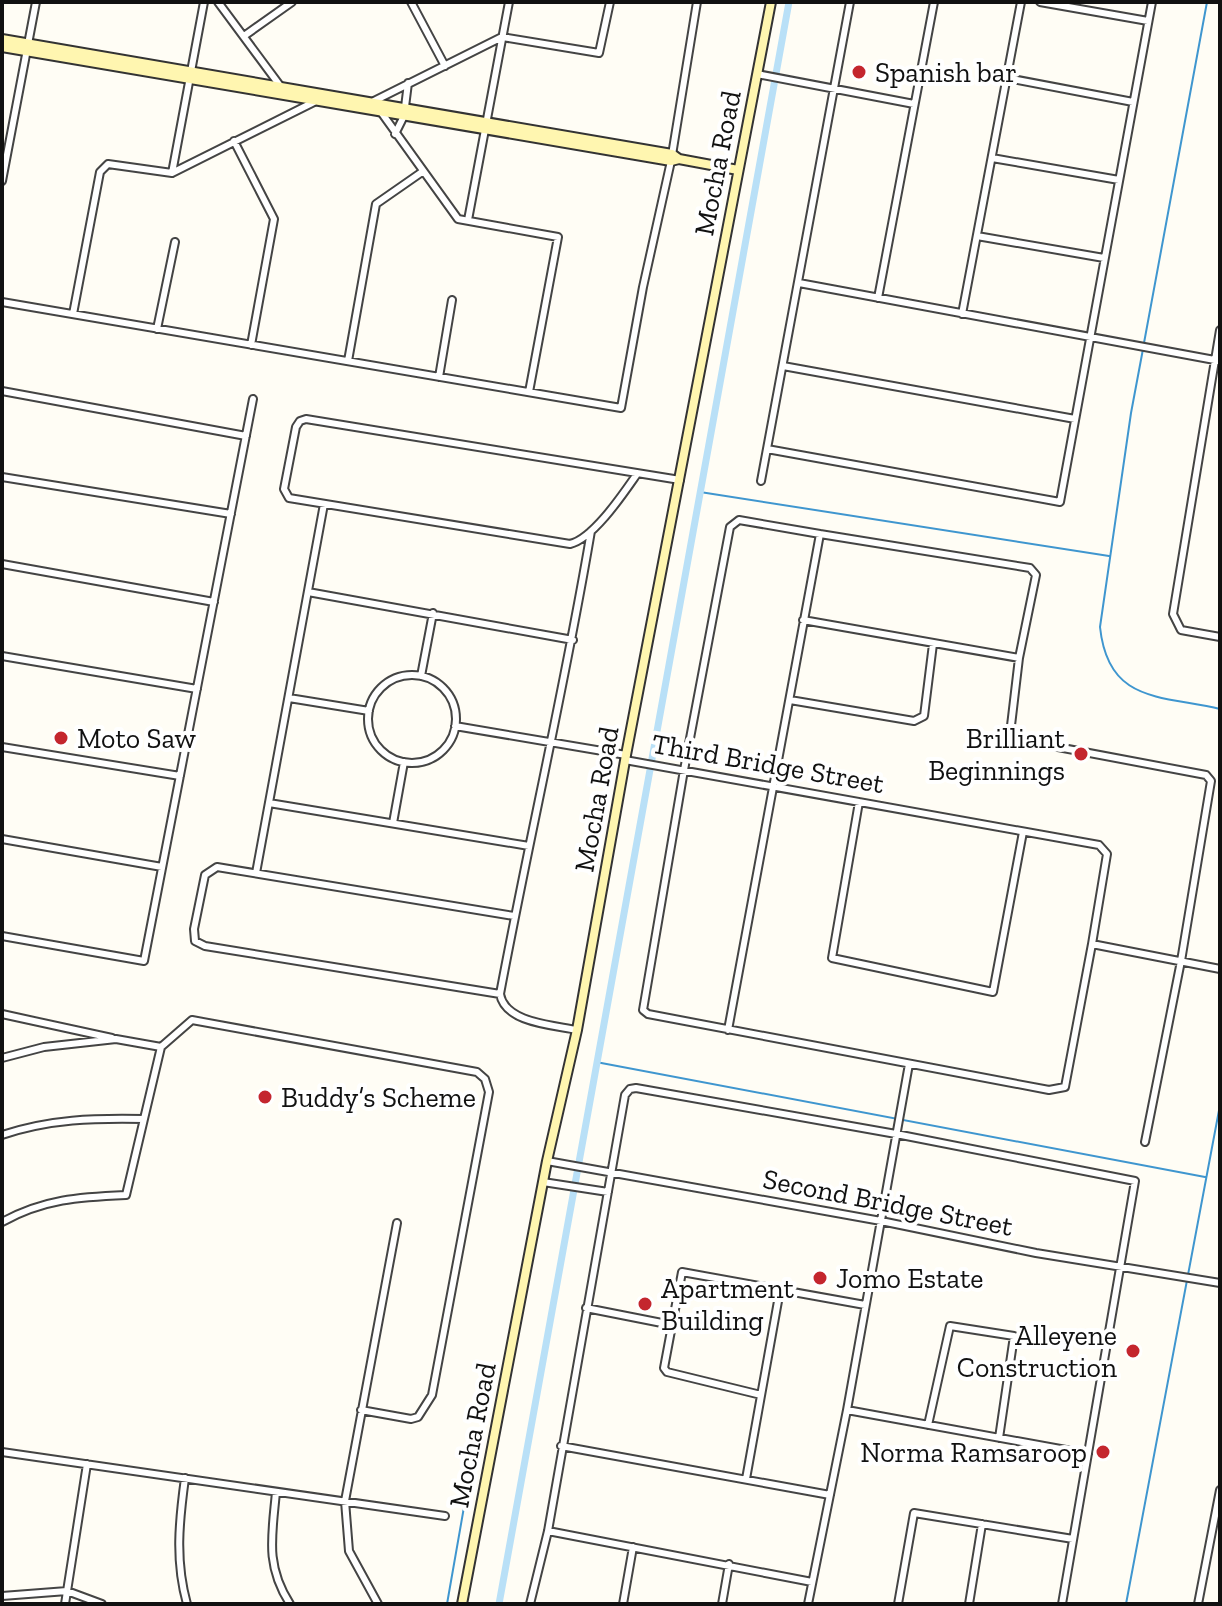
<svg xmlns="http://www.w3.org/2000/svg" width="1222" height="1606" viewBox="0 0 1222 1606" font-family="'Zilla Slab',serif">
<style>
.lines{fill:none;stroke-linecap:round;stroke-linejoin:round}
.stream{stroke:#3f96cf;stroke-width:2}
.canal{stroke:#b9e0f7;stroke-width:7}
.street-casing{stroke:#444;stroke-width:10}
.secondary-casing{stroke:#333;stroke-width:12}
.street{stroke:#fff;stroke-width:6}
.secondary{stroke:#fff6b0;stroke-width:8}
.poi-dot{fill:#c4262e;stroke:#fff;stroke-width:3}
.labels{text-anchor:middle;stroke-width:8;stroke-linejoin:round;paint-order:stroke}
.poi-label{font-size:28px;fill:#111;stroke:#fff;text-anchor:start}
.street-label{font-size:28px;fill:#111;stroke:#fff}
</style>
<rect width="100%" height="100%" fill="#fffdf5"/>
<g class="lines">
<!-- stream -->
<path class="stream" d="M1144 343 1207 2
M1143 349 1131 413 1100 627C1108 703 1160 695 1220 709
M700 492 1109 556
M596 1062 1205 1177
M447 1604 464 1507
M1126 1604 1220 1105"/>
<!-- canal -->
<path class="canal" d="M499 1604 789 2"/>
<!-- street casing -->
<g class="street-casing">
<path id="street" d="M218 2 281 87
M411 2 445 66
M1040 2 1148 21
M244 36 292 2
M757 74 914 104
M1007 78 1133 102
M374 101 502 37 599 53 610 2
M405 107 408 83
M381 112 458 219 558 237 529 392
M395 134 404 116
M234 141 274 219 251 345
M992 158 1119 180
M172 173 204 2
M2 181 36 2
M468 220 509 2
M977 236 1104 258
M799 283 1220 361
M878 298 934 2
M2 302 621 408 643 287 671 161 697 2
M73 314 100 172 108 164 172 173 314 102
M962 314 1021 2
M157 329 175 242
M1220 330 1173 614 1181 630 1220 637
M348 361 376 204 422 172
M783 366 1075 419
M439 377 452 300
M2 391 246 436
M767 449 1060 502 1152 2
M637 474C623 494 593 539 570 544L289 498 284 489 296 427 300 421 306 419 680 480
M2 477 231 514
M761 481 850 2
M820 534 1030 568 1036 575 1019 658 1010 734 1015 739 1206 775 1211 781 1181 961 1145 1142
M2 564 214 602
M308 592 573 640
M803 620 1019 658
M2 656 197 689
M368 719a44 44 0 1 1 88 0a44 44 0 1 1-88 0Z
M421 676 433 613
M289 698 369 711
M790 700 914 721 924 716 933 644
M455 726 626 755
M2 747 180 776
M625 760 1099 845 1107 854 1092 944 1220 969
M859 802 832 958 993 992 1023 832
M269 803 529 846
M393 823 404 762
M2 839 162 867
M256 873 324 504
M2 936 144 961 253 399
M500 994 205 946 195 941 194 929 205 875 217 867 514 916
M2 1014 112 1038
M577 1030C553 1025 505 1023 500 994 529 839 565 686 591 531
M728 1030 820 534 739 520 730 527 684 770 643 1010 648 1014 1049 1090 1065 1087 1092 944
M2 1058 44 1047 116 1039 161 1047
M2 1135C50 1119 94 1118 144 1119
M547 1161 881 1221 1036 1253 1220 1283
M543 1182 608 1192
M2 1222C44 1199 79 1197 126 1195L161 1047 192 1020 477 1072 485 1079 489 1092 432 1395 418 1417 411 1419 361 1410
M586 1308 672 1325
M761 1395 667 1372 664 1368 682 1272 865 1305
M847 1410 1088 1454
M928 1425 950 1326 1014 1336 999 1438
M561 1446 830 1495
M2 1452 445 1516
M185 1478C179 1522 175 1561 187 1604
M746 1479 780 1290
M276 1492C272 1536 265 1565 290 1604
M548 1531 812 1582
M2 1596 67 1591 102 1604
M65 1604 87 1464
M378 1604 349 1551 345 1501 397 1223
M530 1604 548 1531 625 1095 630 1089 636 1088 896 1134 1135 1181 1062 1604
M623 1604 633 1547
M722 1604 729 1564
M808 1604 847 1410 909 1064
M898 1604 914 1513 1073 1539
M969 1604 982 1524
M1198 1604 1220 1490"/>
</g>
<!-- secondary casing -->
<g class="secondary-casing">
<path id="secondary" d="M2 39 672 154 679 159
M2 47 671 161 679 159 738 170
M462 1604 547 1161 577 1030 626 755 771 2"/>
</g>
<!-- street -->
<use href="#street" class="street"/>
<!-- secondary -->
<use href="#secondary" class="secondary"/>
</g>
<!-- markers -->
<g class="poi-dot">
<circle cx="859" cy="72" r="8"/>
<circle cx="61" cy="738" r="8"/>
<circle cx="1081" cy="754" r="8"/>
<circle cx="265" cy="1097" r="8"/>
<circle cx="820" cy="1278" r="8"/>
<circle cx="645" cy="1304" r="8"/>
<circle cx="1133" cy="1351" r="8"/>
<circle cx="1103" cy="1452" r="8"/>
</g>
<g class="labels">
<!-- poi labels -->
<g class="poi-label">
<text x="875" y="82">Spanish bar</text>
<text x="77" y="748">Moto Saw</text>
<text x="1065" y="748" text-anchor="end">Brilliant<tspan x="1065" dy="32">Beginnings</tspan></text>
<text x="281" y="1107">Buddy’s Scheme</text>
<text x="836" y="1288">Jomo Estate</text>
<text x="661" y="1298">Apartment<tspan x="661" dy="32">Building</tspan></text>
<text x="1117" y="1345" text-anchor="end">Alleyene<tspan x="1117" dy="32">Construction</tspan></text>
<text x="1087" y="1462" text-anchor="end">Norma Ramsaroop</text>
</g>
<!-- street labels -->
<g class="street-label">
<text transform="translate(717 163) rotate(-79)" y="10">Mocha Road</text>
<text transform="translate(768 763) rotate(10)" y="10">Third Bridge Street</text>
<text transform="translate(596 799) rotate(-80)" y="10">Mocha Road</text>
<text transform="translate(888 1202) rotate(11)" y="10">Second Bridge Street</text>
<text transform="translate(472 1435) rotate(-79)" y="10">Mocha Road</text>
</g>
</g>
<!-- border -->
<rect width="1222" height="1606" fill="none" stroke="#111111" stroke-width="8"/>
</svg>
